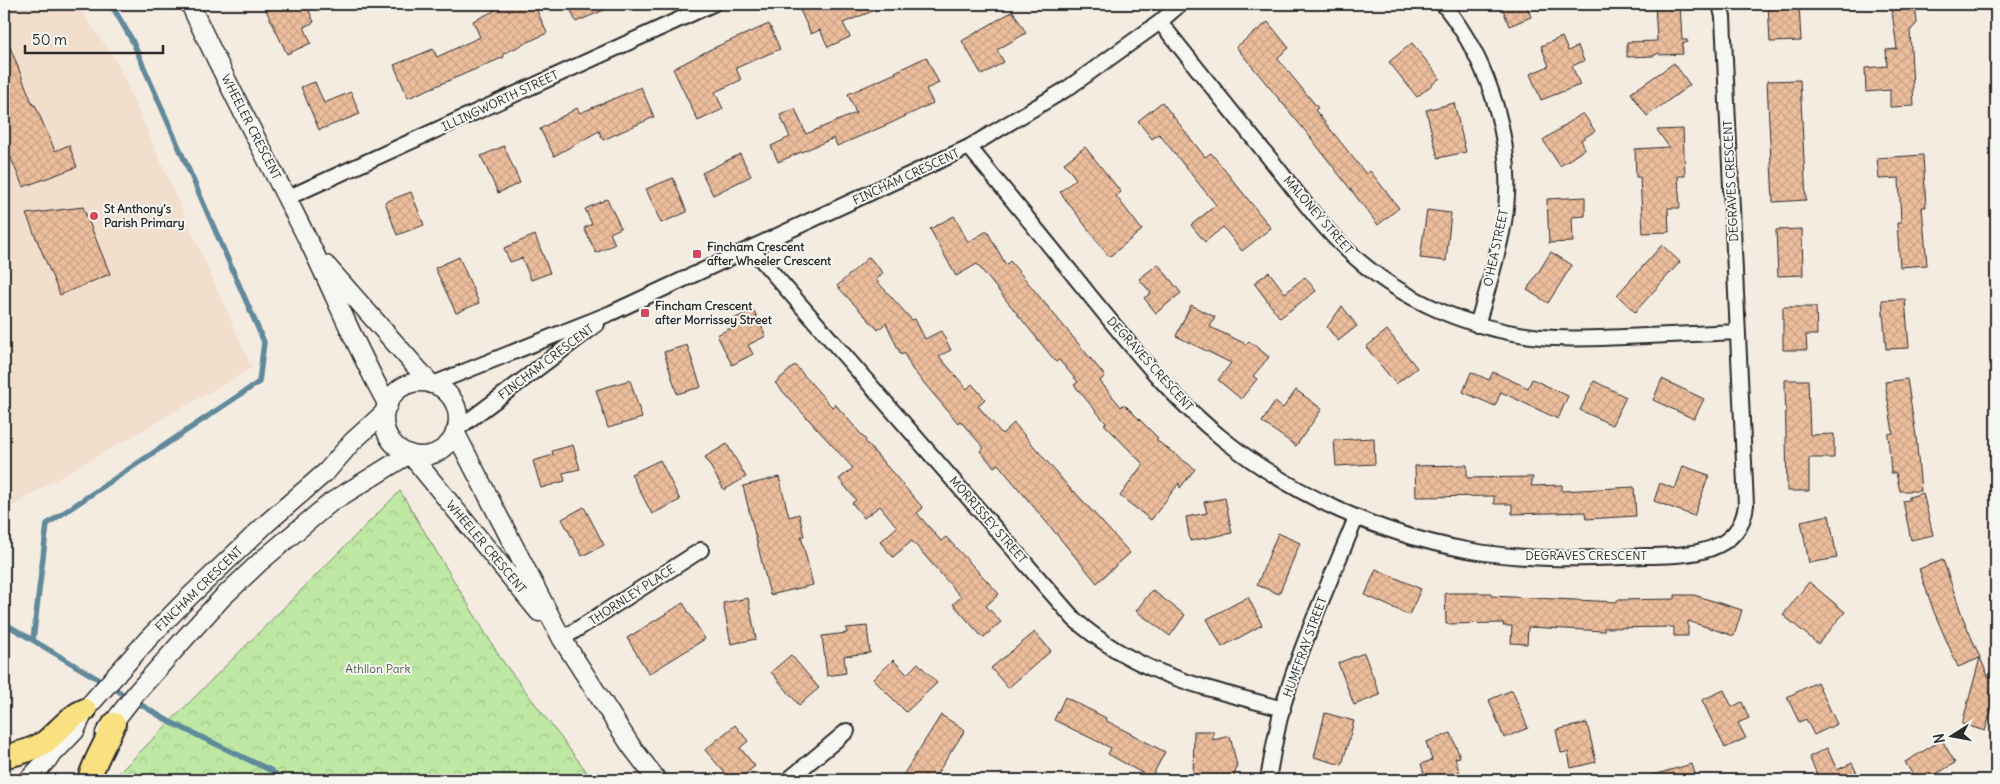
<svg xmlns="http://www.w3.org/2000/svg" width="2000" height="784" viewBox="0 0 2000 784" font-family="Delius,sans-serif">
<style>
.built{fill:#f2decd}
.park{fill:url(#park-crowns);stroke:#748a68}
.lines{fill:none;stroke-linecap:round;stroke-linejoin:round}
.stream{stroke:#61899b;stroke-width:5.5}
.building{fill:url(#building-cross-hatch);stroke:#2b2b2b}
.minor-casing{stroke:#2b2b2b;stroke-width:18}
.tertiary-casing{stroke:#2b2b2b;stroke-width:21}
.primary-casing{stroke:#2b2b2b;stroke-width:26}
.minor{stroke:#f6f6f2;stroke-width:14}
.tertiary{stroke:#f6f6f2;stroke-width:18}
.primary{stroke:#f9e181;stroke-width:22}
.poi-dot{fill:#d1495b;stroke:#f6f6f2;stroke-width:2}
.labels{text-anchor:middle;stroke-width:4;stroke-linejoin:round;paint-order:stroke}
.street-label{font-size:12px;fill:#2b2b2b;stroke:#f6f6f2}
.poi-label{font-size:12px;font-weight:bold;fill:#2b2b2b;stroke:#f6f6f2;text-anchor:start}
.park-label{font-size:12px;fill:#505a49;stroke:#f6f6f2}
</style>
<defs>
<pattern id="park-crowns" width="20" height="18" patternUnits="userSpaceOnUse" patternTransform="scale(1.25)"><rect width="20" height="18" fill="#bee8a4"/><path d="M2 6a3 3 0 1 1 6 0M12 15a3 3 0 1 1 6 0" fill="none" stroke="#a3c78d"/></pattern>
<pattern id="building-cross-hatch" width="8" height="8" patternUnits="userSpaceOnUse" patternTransform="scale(1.25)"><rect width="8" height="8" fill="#edbe9d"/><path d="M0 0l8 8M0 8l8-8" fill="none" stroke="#cba387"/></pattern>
</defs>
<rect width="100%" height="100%" fill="#f4ebe1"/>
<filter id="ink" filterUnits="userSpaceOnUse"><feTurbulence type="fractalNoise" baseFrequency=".02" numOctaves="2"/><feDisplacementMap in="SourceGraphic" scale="10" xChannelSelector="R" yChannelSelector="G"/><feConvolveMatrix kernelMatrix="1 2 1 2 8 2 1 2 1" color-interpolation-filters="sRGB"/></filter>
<g filter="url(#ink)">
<!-- built -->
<path class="built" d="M4 4H77L117 63 252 368 48 484 4 511Z"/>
<!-- park -->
<path class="park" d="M400 491 501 659 593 780H112Z"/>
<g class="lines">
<!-- stream -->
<path class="stream" d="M4 623 170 722 272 771 282 780
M33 640 47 524 259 382 264 342 132 40 111 4"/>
</g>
<!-- building -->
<path class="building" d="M263 4H306L314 22 304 27 311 43 287 54Z
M491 4H534L547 33 503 54 504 57 408 98 394 65 433 49 437 57 480 37 473 21 494 11Z
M568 4H618L576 22Z
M809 4H890L843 23 850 37 828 47 820 30 811 34 799 8Z
M1501 4H1526L1531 17 1509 26Z
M1655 4H1680L1682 40H1687L1688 42 1682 44 1683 54 1660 55 1659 53 1653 56 1627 57V42L1657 41Z
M1768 4H1799L1801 41 1770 42Z
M1891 4H1915L1917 23 1910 31 1914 106 1890 107V90L1866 92 1865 68 1887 66 1886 50 1897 49Z
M1013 11 1026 33 997 50 1004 62 982 75 962 41Z
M1268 22 1289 48 1277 58 1318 108 1315 110 1366 174 1370 171 1399 208 1378 225 1307 133 1236 47Z
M769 24 780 49 736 68 741 80 715 92 723 109 698 121 673 69 711 49Z
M4 32 33 105H35L55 151 69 145 77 167 23 187 4 141Z
M1562 37 1568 51 1578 46 1584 61 1572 66 1580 85 1541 100 1530 74 1549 66 1541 46Z
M1412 43 1440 78 1417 97 1389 62Z
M926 57 939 83 926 89 933 103 889 124 837 146 834 138 778 162 771 146 790 137 780 115 795 109 806 134 856 113 848 94 896 73 895 72Z
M1674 63 1690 85 1647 116 1631 93Z
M1800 80 1806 200 1773 202 1767 81Z
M315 82 324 103 351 92 360 114 319 130 301 87Z
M641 87 654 117 603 140 599 131 554 156 540 129 577 108 580 113Z
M1162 102 1205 157 1211 153 1271 228 1242 251 1223 227 1205 242 1191 225 1216 205 1159 134 1152 139 1138 121Z
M1454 103 1466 152 1438 158 1426 110Z
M1583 113 1595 131 1581 140 1585 149 1560 166 1543 140Z
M1683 129 1685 176H1678L1680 208H1668L1669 232 1643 233 1640 177H1636L1635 149 1669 147 1657 130Z
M504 146 520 183 498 193 481 156Z
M1085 147 1121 192 1116 196 1142 230 1109 257 1060 192 1076 179 1064 163Z
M740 154 751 176 713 195 702 173Z
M1923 155 1926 207H1922L1927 265 1900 267 1897 223H1901L1899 178 1879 179 1877 158Z
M673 178 687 212 661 223 646 189Z
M411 192 424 225 397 235 385 202Z
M1585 197V216L1572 217 1573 242 1549 243 1547 199Z
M607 199 621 228 610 233 615 244 596 253 584 228 592 224 585 209Z
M83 207 110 274 60 295 26 214Z
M1427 210 1451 213 1446 261 1420 258Z
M954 216 968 242 987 231 1006 265 1010 261 1105 376 1100 381 1121 407 1124 404 1158 438 1156 440 1195 469 1180 488 1179 483 1151 520 1120 496 1143 464 1104 424 1106 423 1074 385 1078 382 1059 360 1056 362 977 264 956 276 930 229Z
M1802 229 1803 275 1778 276 1776 230Z
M535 235 550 273 531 280 522 258 510 262 504 248Z
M1662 245 1680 262 1635 312 1617 295Z
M1551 252 1572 265 1548 303 1527 290Z
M459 257 479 303 456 313 435 268Z
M869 257 883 273 876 280 912 320 915 319 925 339 941 331 951 350 939 356 967 389 972 384 985 399 978 406 1002 434 1014 423 1073 492 1074 491 1130 553 1097 583 998 464 994 467 980 451 984 448 960 421 958 423 912 369 904 353 901 355 886 323 878 330 837 286Z
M1158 264 1181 293 1156 313 1144 298 1151 293 1139 279Z
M1269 272 1285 293 1305 277 1316 291 1280 318 1254 283Z
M1905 299 1909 348 1886 349 1882 300Z
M1191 305 1215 317 1210 327 1246 344 1249 341 1269 357 1253 376 1257 379 1241 399 1218 380 1231 363 1176 336Z
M1342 306 1357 326 1338 341 1327 327Z
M1783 307H1816L1817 335H1806L1807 350H1783Z
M753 309 766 336 748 345 753 354 732 365 717 335 733 327 730 321Z
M1387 330 1417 368 1396 384 1366 347Z
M687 345 701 387 677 394 664 352Z
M795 365 832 407 835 404 866 440 865 441 923 508 917 513 941 541 946 537 999 594 986 606 1001 622 983 638 953 604 961 597 912 541 893 557 880 542 897 527 880 506 864 518 852 503 856 500 839 479 853 468 775 383Z
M1471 372 1489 380 1493 372 1528 388 1532 379 1568 396 1558 419 1501 392 1495 406 1463 392Z
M1662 379 1704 399 1694 419 1653 400Z
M1907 379 1916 436 1921 491H1900L1896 473H1891L1888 434 1893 433 1885 382Z
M630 380 642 418 608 428 596 390Z
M1785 380H1808L1810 435 1834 434V458H1809V491H1787Z
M1594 381 1626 397 1612 425 1580 410Z
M1296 390 1322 409 1296 446 1262 422 1275 402 1283 408Z
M1374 438 1375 464 1336 466 1334 440Z
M727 444 746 477 724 490 705 457Z
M573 445 580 469 563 473 565 481 541 488 533 461 553 455 552 451Z
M660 460 680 500 652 514 631 474Z
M1467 465V478L1533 477 1531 486 1562 485V491L1634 487 1636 516 1586 519 1585 512 1512 514V504H1494V496L1416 497 1415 466Z
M1683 466 1709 475 1694 516 1654 501 1660 483 1675 489Z
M779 477 789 517 799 514 804 536H801L813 585 770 595 743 486Z
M1923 493 1933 535 1911 540 1903 501 1909 500V497Z
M1225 498 1232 533 1190 541 1186 517 1207 513 1204 502Z
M584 507 604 545 582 556 562 519Z
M1829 515 1837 558 1809 563 1801 521Z
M1278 533 1300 543 1279 594 1257 585Z
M1943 560 1963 618 1988 676 1996 678V701H1994L1985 731 1962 724 1980 658 1958 667 1934 612 1919 569Z
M1376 569 1421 589 1409 615 1365 595Z
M1809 582 1845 612 1818 644 1783 615Z
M1152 590 1185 615 1170 636 1136 611Z
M1445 593H1491V596L1617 602V600L1675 599V595H1694L1742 610 1734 636 1688 621V636H1674V627L1604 628V631L1528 627 1527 644 1511 643 1512 626H1503L1504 623 1446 624Z
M1248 597 1262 625 1222 647 1207 619Z
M748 598 756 639 731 644 723 603Z
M683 603 705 639 649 674 627 638Z
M867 626 870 653 844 656 846 673 827 676 822 636 847 633 846 628Z
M1035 632 1051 651 1008 688 991 668Z
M1364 653 1380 695 1354 705 1338 663Z
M791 655 819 688 799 705 771 672Z
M893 660 907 674 918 663 937 683 906 712 873 679Z
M1817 682 1837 724 1814 735 1806 719 1799 722 1787 697Z
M1512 690 1528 728 1504 738 1489 700Z
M1724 690 1732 707 1742 702 1749 718 1738 723 1746 738 1725 748 1702 700Z
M1065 697 1106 718 1105 720 1165 752 1151 778 1108 754 1111 748 1054 720Z
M1325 713 1354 721 1342 765 1314 757Z
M941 715 965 730 933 780H900Z
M1587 723 1596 762 1571 768 1568 752 1561 753 1556 730Z
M735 725 748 741 740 748 755 766 738 780H731L705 750Z
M1194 731H1213V740L1230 736 1237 766 1233 780H1193Z
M1451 733 1460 757 1455 758 1460 774 1453 777 1455 780H1426L1421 764 1432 760 1426 742Z
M1942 740 1955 763 1926 780H1916L1905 762Z
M1827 748 1837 770 1852 763 1860 780H1815L1819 778 1809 757Z
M1692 764 1697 780H1649V776Z"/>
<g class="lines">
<!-- minor casing -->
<g class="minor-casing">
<path id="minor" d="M1443 4C1490 62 1517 147 1504 222 1498 257 1487 291 1477 325
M1160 22C1195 66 1231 111 1267 155 1293 187 1317 222 1347 250 1399 300 1471 330 1541 337 1568 340 1597 338 1624 337 1662 335 1700 334 1738 332
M969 147C1010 197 1051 247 1091 297 1132 347 1172 399 1223 439 1293 495 1379 534 1467 550 1526 561 1586 559 1646 556 1685 555 1740 556 1746 505L1723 17 1720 4
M287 198 713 4
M751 248 1074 619C1137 675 1204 687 1283 709
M433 384 611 313 969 147 1068 88 1160 22 1180 4
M456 430 597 324
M562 639 701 550
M788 780 847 731
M1268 780C1272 756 1276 733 1282 709 1301 644 1330 581 1356 518"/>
</g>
<!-- tertiary casing -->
<g class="tertiary-casing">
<path id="tertiary" d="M190 4C228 87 271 166 312 248 337 300 359 354 388 405
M326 265 431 384
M384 419a37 37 0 1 1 74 0a37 37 0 1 1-74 0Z
M455 432 562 639 631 746 657 780
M410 454 539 612
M105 733 137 692 186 637 222 598 261 561 330 503 409 454
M28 780 75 731 85 710 148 639 189 597 267 523 327 471 352 442 385 412"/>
</g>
<!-- primary casing -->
<g class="primary-casing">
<path id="primary" d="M4 756C18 754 33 750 45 742 59 731 69 716 85 710
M89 780C94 761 106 743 114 724"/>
</g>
<!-- minor -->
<use href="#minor" class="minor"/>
<!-- tertiary -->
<use href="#tertiary" class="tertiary"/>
<!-- primary -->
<use href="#primary" class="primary"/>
</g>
</g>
<!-- markers -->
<g class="poi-dot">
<circle cx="94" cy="216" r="5"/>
<rect x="692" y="249" width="10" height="10" rx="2.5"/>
<rect x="640" y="308" width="10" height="10" rx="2.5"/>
</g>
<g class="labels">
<!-- street labels -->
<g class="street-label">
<text transform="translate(500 101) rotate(-25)" y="4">ILLINGWORTH STREET</text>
<text transform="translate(251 127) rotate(63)" y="4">WHEELER CRESCENT</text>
<text transform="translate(906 177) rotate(-25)" y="4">FINCHAM CRESCENT</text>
<text transform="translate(1731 181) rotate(-93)" y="4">DEGRAVES CRESCENT</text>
<text transform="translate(1318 215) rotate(49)" y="4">MALONEY STREET</text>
<text transform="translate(1496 248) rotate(-78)" y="4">O'HEA STREET</text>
<text transform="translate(546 362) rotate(-37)" y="4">FINCHAM CRESCENT</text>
<text transform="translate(1150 364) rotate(48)" y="4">DEGRAVES CRESCENT</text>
<text transform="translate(988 520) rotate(49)" y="4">MORRISSEY STREET</text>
<text transform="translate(486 547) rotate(50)" y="4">WHEELER CRESCENT</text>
<text x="1586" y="560">DEGRAVES CRESCENT</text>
<text transform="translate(199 589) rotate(-44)" y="4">FINCHAM CRESCENT</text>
<text transform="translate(632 595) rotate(-33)" y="4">THORNLEY PLACE</text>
<text transform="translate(1305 647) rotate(-70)" y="4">HUMFFRAY STREET</text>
</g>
<!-- poi labels -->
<g class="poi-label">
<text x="104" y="213">St Anthony’s<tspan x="104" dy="14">Parish Primary</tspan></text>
<text x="707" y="251">Fincham Crescent<tspan x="707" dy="14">after Wheeler Crescent</tspan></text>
<text x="655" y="310">Fincham Crescent<tspan x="655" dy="14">after Morrissey Street</tspan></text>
</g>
<!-- park labels -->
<g class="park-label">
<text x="378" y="673">Athllon Park</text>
</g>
</g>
<!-- margin -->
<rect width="2000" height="784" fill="none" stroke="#f6f6f2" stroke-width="20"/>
<rect x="10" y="10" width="1980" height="764" fill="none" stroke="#2b2b2b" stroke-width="2" filter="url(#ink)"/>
<!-- north arrow -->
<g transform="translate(1952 736) rotate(259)" stroke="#f6f6f2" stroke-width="4" paint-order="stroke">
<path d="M0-4L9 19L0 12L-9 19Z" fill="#2b2b2b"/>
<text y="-8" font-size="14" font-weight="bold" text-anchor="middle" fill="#2b2b2b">N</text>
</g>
<!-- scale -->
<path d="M25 45v8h138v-8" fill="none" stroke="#2b2b2b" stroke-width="2.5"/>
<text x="32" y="45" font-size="15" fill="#2b2b2b" stroke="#f6f6f2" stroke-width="4" paint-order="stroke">50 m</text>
</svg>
